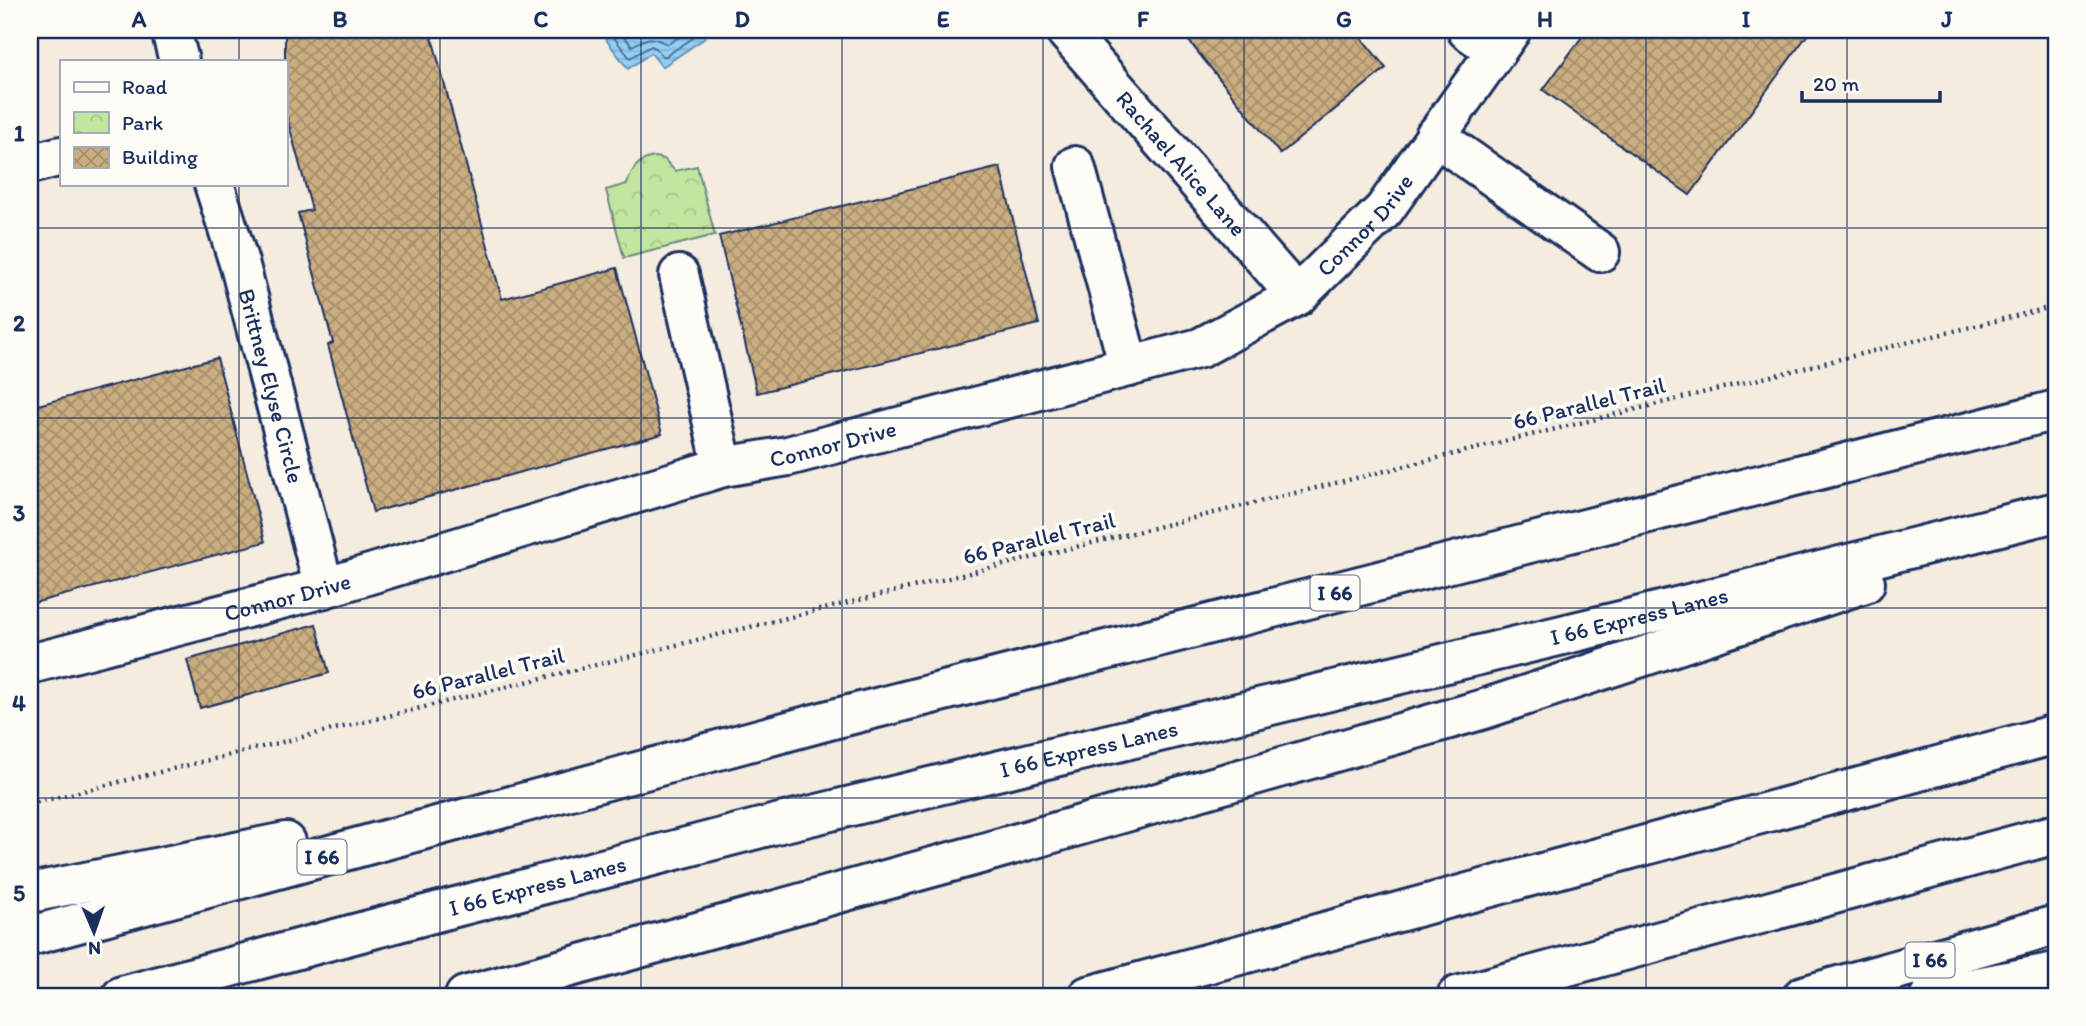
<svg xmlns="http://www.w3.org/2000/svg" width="2086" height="1026" viewBox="0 0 2086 1026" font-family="Itim,sans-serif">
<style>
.park{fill:url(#park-crowns);stroke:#6e8a7f;stroke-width:2}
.water{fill:url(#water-rules);stroke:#648fb9;stroke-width:2}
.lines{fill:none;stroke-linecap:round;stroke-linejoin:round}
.shore{stroke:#4c6f9a;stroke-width:2}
.building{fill:url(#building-cross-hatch);stroke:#1b2f5e;stroke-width:2}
.minor-casing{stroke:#1b2f5e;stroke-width:44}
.highway-casing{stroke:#1b2f5e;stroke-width:44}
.path{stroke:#1b2f5e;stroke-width:4.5;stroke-dasharray:2 5;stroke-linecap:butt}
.minor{stroke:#fdfcf7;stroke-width:38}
.highway{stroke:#fdfcf7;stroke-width:38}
.grid{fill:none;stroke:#1b2f5e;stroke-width:2;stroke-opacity:0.55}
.labels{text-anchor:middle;stroke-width:7;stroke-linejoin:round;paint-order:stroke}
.shield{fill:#fdfcf7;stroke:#5f6c8c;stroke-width:2}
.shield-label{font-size:21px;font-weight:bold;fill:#1b2f5e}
.street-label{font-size:23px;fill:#1b2f5e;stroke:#fdfcf7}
.neatline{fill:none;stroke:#1b2f5e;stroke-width:2.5}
.grid-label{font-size:23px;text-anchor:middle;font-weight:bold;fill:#1b2f5e}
</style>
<defs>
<pattern id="park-crowns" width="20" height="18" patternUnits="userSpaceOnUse" patternTransform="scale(1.75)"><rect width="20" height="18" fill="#c2e6a0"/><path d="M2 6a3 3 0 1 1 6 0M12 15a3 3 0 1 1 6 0" fill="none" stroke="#a6c68c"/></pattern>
<pattern id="water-rules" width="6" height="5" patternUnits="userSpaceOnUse" patternTransform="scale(1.75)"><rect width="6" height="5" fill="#95cff5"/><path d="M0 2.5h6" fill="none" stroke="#80b2d4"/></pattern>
<pattern id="building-cross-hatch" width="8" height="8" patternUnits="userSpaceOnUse" patternTransform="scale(1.75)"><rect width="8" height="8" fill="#cbae80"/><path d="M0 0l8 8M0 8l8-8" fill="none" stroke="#a48e6c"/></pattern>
</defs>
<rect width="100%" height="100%" fill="#f3ecdf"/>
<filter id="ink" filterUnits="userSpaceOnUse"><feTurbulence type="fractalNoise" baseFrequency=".0143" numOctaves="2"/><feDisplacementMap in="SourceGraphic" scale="14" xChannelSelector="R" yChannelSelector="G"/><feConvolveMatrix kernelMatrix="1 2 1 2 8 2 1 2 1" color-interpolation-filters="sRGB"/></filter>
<g filter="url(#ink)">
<!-- park -->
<path class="park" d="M655 157 664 159 675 171 697 166 715 235 624 258 606 190 627 184C632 169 638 159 655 157Z"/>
<!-- water -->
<path class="water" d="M599 30H699L705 38 662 67 651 53 628 69Z"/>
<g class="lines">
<!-- shore -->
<path class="shore" d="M608 30 630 58 651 46 656 48 662 56H666L693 38 694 30
M619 30 632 46C650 36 650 36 668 44L684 34 685 30"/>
</g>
<!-- building -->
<path class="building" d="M285 30H430L502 299 617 268 662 434 373 512 328 345 333 343 298 213 312 210 285 110Z
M1180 30H1355L1386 68 1280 154Z
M1587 30H1811L1690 195 1543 90Z
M1000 167 1039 324 757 393 719 236Z
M217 358 265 542 30 604V407Z
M316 624 329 673 200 708 187 660Z"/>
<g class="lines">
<!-- minor casing -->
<g class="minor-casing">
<g id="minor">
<path d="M171 30 179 61"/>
<path id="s1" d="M1065 30 1297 296"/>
<path d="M1467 30 1496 50"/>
<path d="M1435 136 1600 252"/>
<path d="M30 164 61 156"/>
<path d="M1075 166 1129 367"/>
<path id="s2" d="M214 184 240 266 324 588"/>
<path d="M679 275 723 467"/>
<path id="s3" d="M30 664 324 588 723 467 788 456 1200 348 1297 296 1384 210 1511 30"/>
</g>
</g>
<!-- highway casing -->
<g class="highway-casing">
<g id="highway">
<path d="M30 893 286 842"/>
<path d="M30 936 833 719 2056 410"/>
<path id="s4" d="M122 996 440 911 772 825 1629 619 2056 512"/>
<path d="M465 996 980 854 1484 709 1865 583"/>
<path d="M1088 996 2056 734"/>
<path d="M1457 996 2056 834"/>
<path d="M1803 996 2056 925"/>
<path d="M1930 996 2056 972"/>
</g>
</g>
<!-- path -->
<path class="path" d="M30 804 2056 306"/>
<!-- minor -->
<use href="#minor" class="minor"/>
<!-- highway -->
<use href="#highway" class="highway"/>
</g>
</g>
<!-- grid -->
<path class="grid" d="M239 30V61M440 30V996M641 30V996M842 30V996M1043 30V996M1244 30V996M1445 30V996M1646 30V996M1847 30V996M239 184V996M30 228H2056M30 418H2056M30 608H2056M30 798H2056"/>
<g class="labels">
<!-- shield labels -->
<g class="shield">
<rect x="1310.5" y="575.5" width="49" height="35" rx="5"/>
<rect x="297.5" y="839.5" width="49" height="35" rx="5"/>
<rect x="1905.5" y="942.5" width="49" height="35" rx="5"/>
</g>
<g class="shield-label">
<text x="1335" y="600">I 66</text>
<text x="322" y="864">I 66</text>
<text x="1930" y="967">I 66</text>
</g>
<!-- street labels -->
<g class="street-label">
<text dy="8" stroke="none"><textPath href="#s1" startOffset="177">Rachael Alice Lane</textPath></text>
<text dy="8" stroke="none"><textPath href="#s3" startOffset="1421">Connor Drive</textPath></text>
<text dy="8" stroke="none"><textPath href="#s2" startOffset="210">Brittney Elyse Circle</textPath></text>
<text transform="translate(1589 403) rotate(-14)" y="8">66 Parallel Trail</text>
<text dy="8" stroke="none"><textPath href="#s3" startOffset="833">Connor Drive</textPath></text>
<text transform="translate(1039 538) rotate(-14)" y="8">66 Parallel Trail</text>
<text dy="8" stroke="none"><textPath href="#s3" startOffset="266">Connor Drive</textPath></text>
<text dy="8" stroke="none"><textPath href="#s4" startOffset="1564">I 66 Express Lanes</textPath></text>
<text transform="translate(488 673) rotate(-14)" y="8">66 Parallel Trail</text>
<text dy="8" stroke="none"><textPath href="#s4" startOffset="998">I 66 Express Lanes</textPath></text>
<text dy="8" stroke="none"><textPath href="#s4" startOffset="430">I 66 Express Lanes</textPath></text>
</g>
</g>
<!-- margin -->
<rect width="2086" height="1026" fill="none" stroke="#fdfcf7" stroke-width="77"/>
<!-- legend -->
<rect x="60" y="60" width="228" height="126" fill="#fdfcf7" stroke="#a3aaba" stroke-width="2"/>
<rect x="74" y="82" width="35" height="10" fill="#fdfcf7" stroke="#a3aaba" stroke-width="2"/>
<text x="122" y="94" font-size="21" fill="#1b2f5e">Road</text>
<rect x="74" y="112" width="35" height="21" fill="url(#park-crowns)" stroke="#a3aaba" stroke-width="2"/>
<text x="122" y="130" font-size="21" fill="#1b2f5e">Park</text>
<rect x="74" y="147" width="35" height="21" fill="url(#building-cross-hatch)" stroke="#a3aaba" stroke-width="2"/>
<text x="122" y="164" font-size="21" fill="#1b2f5e">Building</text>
<!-- north arrow -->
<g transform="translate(94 932) rotate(178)" stroke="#fdfcf7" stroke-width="5" paint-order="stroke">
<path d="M0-5L12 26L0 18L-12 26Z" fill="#1b2f5e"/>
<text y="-10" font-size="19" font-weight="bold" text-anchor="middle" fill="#1b2f5e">N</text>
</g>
<!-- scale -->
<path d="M1802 91v10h138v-10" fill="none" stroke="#1b2f5e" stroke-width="3.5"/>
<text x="1813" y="91" font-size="21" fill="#1b2f5e" stroke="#fdfcf7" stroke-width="5" paint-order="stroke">20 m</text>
<rect x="38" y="38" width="2010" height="950" class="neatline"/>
<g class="grid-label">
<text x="139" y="27">A</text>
<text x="340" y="27">B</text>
<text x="541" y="27">C</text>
<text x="742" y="27">D</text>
<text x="943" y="27">E</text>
<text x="1143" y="27">F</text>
<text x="1344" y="27">G</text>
<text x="1545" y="27">H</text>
<text x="1746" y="27">I</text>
<text x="1947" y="27">J</text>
<text x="19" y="141">1</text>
<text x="19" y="331">2</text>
<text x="19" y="521">3</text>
<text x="19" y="711">4</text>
<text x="19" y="901">5</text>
</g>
</svg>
